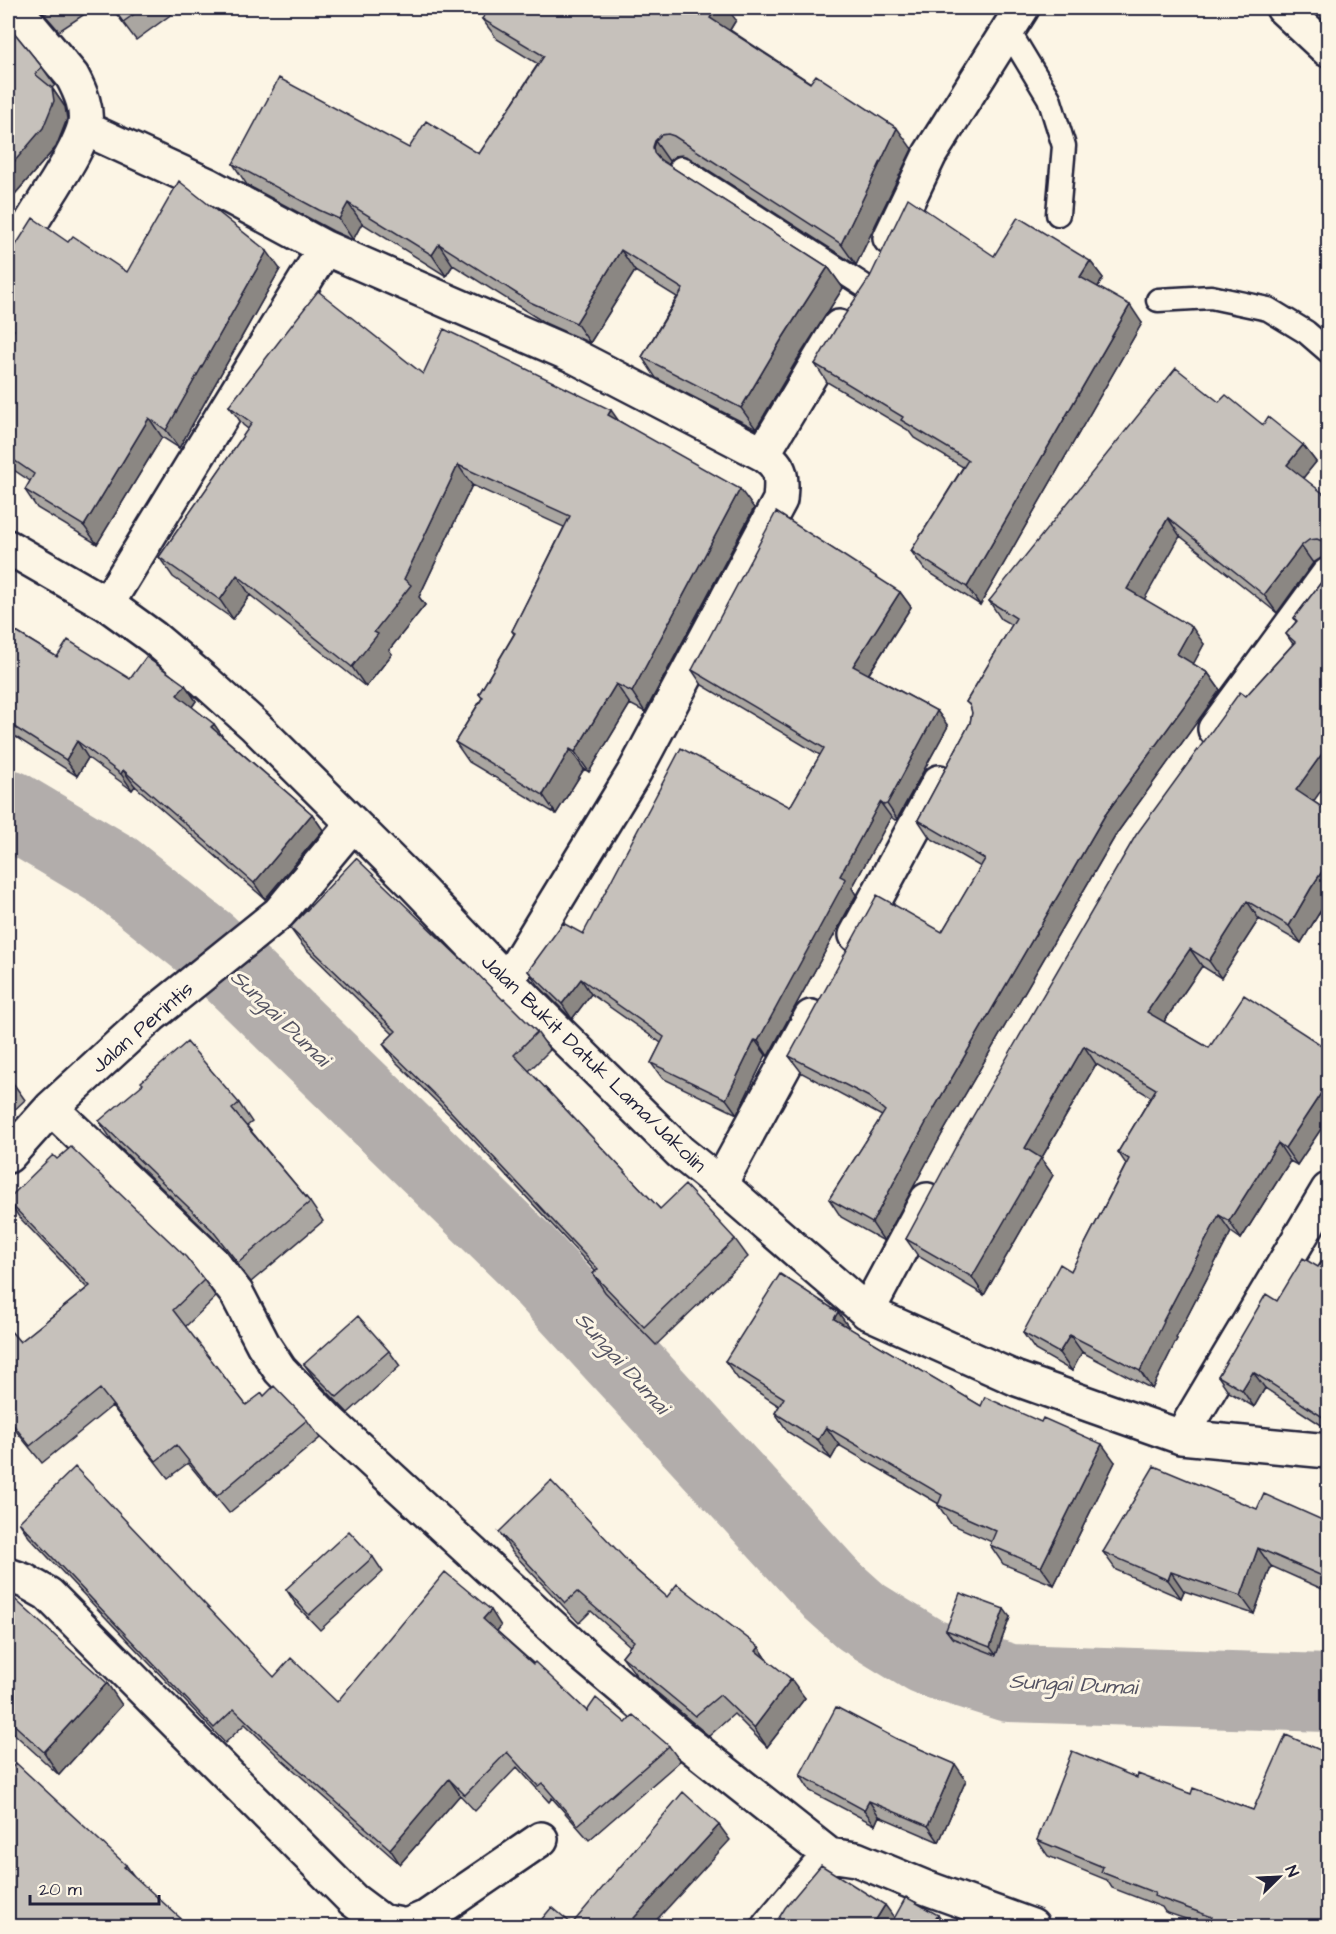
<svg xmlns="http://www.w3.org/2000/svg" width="1336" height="1934" viewBox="0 0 1336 1934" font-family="'Architects Daughter',sans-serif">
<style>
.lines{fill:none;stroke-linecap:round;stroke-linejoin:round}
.river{stroke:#b2adab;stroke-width:78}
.lane-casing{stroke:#22223b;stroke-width:27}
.street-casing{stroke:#22223b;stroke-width:38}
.lane{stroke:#fcf5e5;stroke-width:22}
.street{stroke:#fcf5e5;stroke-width:33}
.wall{fill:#aaa6a1;stroke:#22223b;stroke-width:1.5}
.shaded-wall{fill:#8b8783;stroke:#22223b;stroke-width:1.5}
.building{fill:#c6c1bb;stroke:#22223b;stroke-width:1.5}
.labels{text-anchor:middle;stroke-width:6;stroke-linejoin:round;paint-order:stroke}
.street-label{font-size:21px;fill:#22223b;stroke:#fcf5e5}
.water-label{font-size:22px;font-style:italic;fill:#545362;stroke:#fcf5e5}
</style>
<rect width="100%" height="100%" fill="#fcf5e5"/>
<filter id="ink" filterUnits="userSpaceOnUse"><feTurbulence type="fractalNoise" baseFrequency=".0167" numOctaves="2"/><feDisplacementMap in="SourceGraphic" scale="12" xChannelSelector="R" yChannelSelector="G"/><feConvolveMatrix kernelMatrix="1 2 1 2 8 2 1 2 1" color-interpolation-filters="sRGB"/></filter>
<g filter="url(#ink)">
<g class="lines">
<!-- river -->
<path class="river" d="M8 808 114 871 207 945 525 1255 833 1591 862 1617 927 1657 1009 1683 1328 1693"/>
<!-- lane casing -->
<g class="lane-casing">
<path id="lane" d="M1008 30 1049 98 1064 146 1058 214
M681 168 866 287
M1158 300 1211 297 1268 309 1306 332 1328 351"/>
</g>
<!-- street casing -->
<g class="street-casing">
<path id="street" d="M1283 8 1328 50
M84 128 208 185 325 248 572 355 763 454C783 467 782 478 780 500L635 771 507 981
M890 238 930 154 1022 8
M8 261C23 236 38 211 54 186 65 168 78 148 84 128 89 110 80 91 72 76L15 8
M763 454 839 327
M8 547 107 604 154 638 205 681 255 726 414 884 507 981 680 1152 720 1184 867 1312 1017 1379 1181 1437 1328 1451
M107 604 325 248
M1215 729 1328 575
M856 935 939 782
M51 1108 212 1262 237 1294 263 1344 280 1370 330 1422 583 1655 680 1737 829 1855 856 1859 924 1887 1032 1926
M8 1156 51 1108 151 1016 279 913 353 824
M720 1184 811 1017
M867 1312 927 1200
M1181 1437 1328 1190
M8 1575 25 1581 48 1594 353 1900 381 1921 406 1926 427 1917 541 1839
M769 1926 829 1855"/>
</g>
<!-- lane -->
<use href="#lane" class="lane"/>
<!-- street -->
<use href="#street" class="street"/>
</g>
<!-- wall -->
<path class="wall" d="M39 8H94L59 31Z
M112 8H180L136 40Z
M482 19 736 20 730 30 912 149 856 265 688 157 682 155 675 156 669 161 668 165 828 267 843 288 795 363 756 429 656 378 642 357 677 297 635 271 590 343 545 323 453 265 446 276 362 223 353 240 333 231 247 185 233 164 409 148 479 154 538 64 497 39Z
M8 25 42 67 55 85 52 88 65 107 67 119 56 147 8 202Z
M68 242 127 272 280 269 179 448 162 437 97 544 37 508 25 490 30 481 8 466V340L10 336 8 334V256Z
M994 256 1090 261 1103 278 1098 287 1142 323 980 605 924 569 911 551 963 467 914 438 908 430 827 382 815 364Z
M423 374 619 421 754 508 645 712 630 704 589 772 584 769 556 814 469 762 455 742 482 698 479 694 514 634 512 631 564 527 472 485 419 597 425 605 389 650 392 654 366 687 250 595 233 619 173 577 159 557 248 429 243 425 229 406Z
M1219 402 1303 445 1316 462 1303 478 1329 498V557L1321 558 1313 563 1277 613 1180 536 1144 599 1204 644 1193 664 1208 673 1220 690 1117 833 942 1134 884 1241 841 1217 829 1199 882 1116 802 1073 789 1056 942 932 981 867 930 838 918 820 970 723 972 713 971 707 966 702 1012 625 1001 619 989 601Z
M1329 572V779L1313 801 1329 812V897L1301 943 1259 919 1221 978 1202 966 1164 1022 1209 1048 1329 1050V1117L1297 1165 1290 1161 1241 1239 1231 1232 1176 1338 1177 1339 1152 1389 1082 1352 1072 1371 1035 1350 1023 1333 1071 1271 1126 1164 1118 1152 1151 1097 1096 1064 1041 1159 1053 1175 984 1295 918 1256 906 1239 1246 696 1293 644 1286 634 1296 622 1294 618Z
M900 592 911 607 869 674 937 711 948 726 897 819 895 820 891 817 852 888 856 895 768 1056 766 1055 737 1114 662 1078 651 1063 661 1043 591 994 572 1019 539 986 528 971 583 934 790 807 820 755 702 685 692 670Z
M8 627 57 657 130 679 185 685 196 701 192 707 214 724 222 736 312 814 323 830 265 899 135 786 132 790 88 758 77 776 8 732Z
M290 928 503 1000 537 1032 550 1050 529 1071 660 1209 735 1239 748 1257 656 1345 605 1292 593 1274 595 1271 454 1119 396 1062 383 1044 393 1034 303 946Z
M8 1076 25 1100 8 1116Z
M239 1103 252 1122 247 1126 310 1202 323 1221 251 1282 225 1249 112 1140 99 1121Z
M57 1159 204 1280 216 1297 185 1327 246 1405 264 1396 307 1420 320 1438 229 1513 188 1463 168 1478 112 1406 42 1463 8 1421V1328L20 1342 87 1288 19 1217 8 1201Z
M1329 1251V1430L1265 1388 1254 1407 1229 1392 1218 1376 1277 1301 1318 1267Z
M850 1329 981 1406 1115 1462 1054 1585 1003 1564 990 1545 992 1542 951 1524 938 1505 939 1504 839 1445 831 1459 788 1432 775 1413 779 1406 738 1379 725 1361Z
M389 1351 400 1366 348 1413 315 1379 304 1364Z
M1257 1509 1329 1523V1592L1271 1566 1254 1614 1184 1591 1181 1598 1116 1570 1103 1552Z
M19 1522 274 1677 337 1702 501 1626 497 1631 587 1711 626 1723 669 1746 680 1761 589 1840 552 1798 549 1802 517 1767 475 1811 460 1795 400 1864 279 1757 245 1724 225 1743 29 1537Z
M499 1532 637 1571 667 1597 759 1647 768 1661 805 1698 767 1747 734 1714 709 1736 636 1675 622 1656 630 1646 591 1611 579 1623 512 1552Z
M373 1557 383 1572 320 1630 296 1605 286 1589Z
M8 1593 122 1705 59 1775 8 1728Z
M1010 1617 996 1655 952 1638 946 1630Z
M800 1775 966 1780 939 1842 879 1816 875 1825 810 1791Z
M1137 1778 1191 1794 1253 1810 1329 1926H1206L1165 1912 1162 1907 1112 1888 1107 1880 1048 1856 1037 1840Z"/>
<!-- shaded-wall -->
<path class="shaded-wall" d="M716 8H727L736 20 725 38 710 18Z
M52 88 65 107 67 119 56 147 8 202V169Z
M897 128 912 149 856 265 841 244Z
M655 141 669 161 668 168 654 153 653 147Z
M348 203 362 223 353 240 339 219Z
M8 205 14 215 8 226Z
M439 244 453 265 446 276 432 255Z
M621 250 635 271 590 343 576 323Z
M267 251 280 269 179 448 166 430Z
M1090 261 1103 278 1093 295 1080 277Z
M828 267 843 288 795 363 756 429 741 408 780 342Z
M1130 305 1142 323 980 605 967 587Z
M611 410 625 430 608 415Z
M149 418 162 437 97 544 84 526Z
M1303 445 1316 462 1299 483 1287 465Z
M458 465 472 485 419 597 425 605 389 650 392 654 366 687 352 667 374 632 404 579Z
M740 489 754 508 645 712 632 692Z
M1168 518 1180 536 1140 607 1127 589Z
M1301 546 1313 563 1277 613 1264 595Z
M237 575 250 595 233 619 220 600Z
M900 592 911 607 864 681 853 666Z
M8 601 15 612 8 624Z
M1192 627 1204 644 1189 672 1177 654Z
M1208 673 1220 690 1117 833 942 1134 884 1241 872 1223 929 1117 1105 815Z
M616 684 630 704 589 772 575 752Z
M185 685 196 701 189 711 177 695Z
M937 711 948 726 897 819 887 804Z
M214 724 225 740 211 727Z
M77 741 88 758 77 776 66 760Z
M1329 744V779L1309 808 1296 790Z
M570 749 584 769 556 814 543 795Z
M123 770 135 786 132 790 121 774Z
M880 802 891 817 852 888 856 895 768 1056 758 1041 840 876Z
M312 814 323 830 265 899 254 883Z
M1329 861V897L1301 943 1289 926 1311 888Z
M1247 901 1259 919 1221 978 1209 961Z
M1190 949 1202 966 1159 1029 1147 1012Z
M581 979 591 994 572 1019 562 1004Z
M755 1040 766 1055 737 1114 726 1099Z
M1084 1046 1096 1064 1041 1159 1053 1175 984 1295 972 1277 1025 1148Z
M1329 1081V1117L1297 1165 1285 1148Z
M1278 1143 1290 1161 1241 1239 1229 1221Z
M1219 1215 1231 1232 1176 1338 1177 1339 1152 1389 1140 1371 1163 1321Z
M838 1312 851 1330 834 1319Z
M1070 1335 1082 1352 1072 1371 1059 1353Z
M1253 1372 1265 1388 1254 1407 1242 1390Z
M826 1427 839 1445 831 1459 818 1440Z
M1102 1444 1115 1462 1054 1585 1041 1567Z
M1258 1548 1271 1566 1254 1614 1241 1596Z
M1171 1572 1184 1591 1181 1598 1168 1580Z
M1004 1609 1010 1617 996 1655 990 1647Z
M491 1610 501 1626 494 1634 483 1619Z
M759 1647 772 1667 756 1651Z
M791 1679 805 1698 767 1747 754 1728Z
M107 1683 122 1705 59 1775 44 1752Z
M955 1764 966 1780 939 1842 928 1826Z
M449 1779 460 1795 400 1864 390 1849Z
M869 1801 879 1816 875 1825 864 1810Z
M719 1825 730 1840 651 1926H632L633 1919Z
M126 1865 138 1882 124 1867Z
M885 1905 896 1920 892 1926H872Z
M938 1915 943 1923 941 1926H931Z"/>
<!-- building -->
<path class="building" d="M42 8H54L46 13Z
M113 8H143L123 22Z
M489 8H716L710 18 810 83 816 75 897 128 841 244 674 136 668 134 661 135 655 141 653 147 654 153 659 159 828 267 780 342 741 408 642 357 683 289 621 250 576 323 530 302 439 244 432 255 348 203 339 219 319 210 233 164 279 78 409 148 426 121 479 154 544 56 482 19Z
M8 25 42 67 35 74 52 88 54 101 43 128 8 169Z
M179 181 267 251 166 430 149 418 84 526 25 490 34 474 8 456V340L14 330 8 325V256L11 253 33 218 68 242 73 236 127 272Z
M908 198 994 256 1018 217 1090 261 1080 277 1130 305 967 587 911 551 968 460 901 420 903 417 815 364 838 325 870 277Z
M318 291 423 374 444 329 611 410 608 415 740 489 632 692 616 684 575 752 570 749 543 795 455 742 483 697 479 694 515 633 512 631 570 516 458 465 404 579 411 585 374 632 378 634 352 667 237 575 220 600 159 557 252 423 229 406Z
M1176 368 1219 402 1226 395 1263 425 1268 417 1303 445 1287 465 1329 498V544L1327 543 1317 539 1309 540 1301 546 1264 595 1168 518 1127 589 1192 627 1177 654 1208 673 1105 815 929 1117 872 1223 829 1199 885 1111 869 1097 789 1056 877 895 942 932 985 859 918 820 970 723 972 713 970 705 966 702 1016 618 989 601Z
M776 512 900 592 853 666 937 711 887 804 884 805 880 802 840 876 846 879 758 1041 755 1040 726 1099 651 1063 664 1037 581 979 562 1004 528 971 563 923 583 934 681 748 790 807 824 748 692 670Z
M1329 572V744L1296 790 1329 812V861L1311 888 1289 926 1247 901 1209 961 1190 949 1147 1012 1209 1048 1244 995 1329 1050V1081L1285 1148 1278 1143 1229 1221 1219 1215 1163 1321 1164 1322 1140 1371 1070 1335 1059 1353 1023 1333 1060 1264 1071 1271 1129 1159 1118 1152 1156 1089 1084 1046 1025 1148 1041 1158 972 1277 906 1239 962 1135 1136 835 1240 692 1246 696 1295 642 1286 634 1297 621 1294 618Z
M8 627 57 657 68 640 130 679 146 657 185 685 177 695 214 724 211 727 312 814 254 883 123 770 121 774 77 741 66 760 8 723Z
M356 858 465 963 466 962 503 1000 504 999 537 1032 514 1055 660 1209 685 1185 735 1239 644 1327 593 1274 598 1269 441 1101 383 1044 396 1031 290 928Z
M187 1042 239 1103 232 1109 310 1202 238 1263 212 1230 99 1121 143 1084 141 1082Z
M71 1147 186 1257 204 1280 173 1310 246 1405 262 1393 264 1396 274 1386 307 1420 217 1496 176 1445 156 1461 100 1389 30 1446 8 1418V1328L20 1342 90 1286 8 1201V1199L53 1155 57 1159Z
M1329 1251V1421L1253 1372 1242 1390 1218 1376 1266 1294 1277 1301 1303 1258 1318 1267Z
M780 1274 838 1312 834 1319 981 1406 985 1397 1041 1422 1043 1418 1102 1444 1041 1567 990 1545 996 1531 938 1505 942 1495 826 1427 818 1440 775 1413 784 1398 725 1361Z
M358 1316 389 1351 337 1397 304 1364Z
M1154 1466 1257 1509 1264 1494 1329 1523V1579L1258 1548 1241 1596 1171 1572 1168 1580 1103 1552Z
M75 1467 274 1677 291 1658 337 1702 445 1572 491 1610 483 1619 533 1664 535 1662 587 1711 596 1698 626 1723 633 1715 669 1746 578 1825 542 1783 538 1786 507 1752 465 1795 449 1779 390 1849 268 1742 234 1709 214 1728 19 1522Z
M551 1481 637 1571 667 1597 677 1584 759 1647 756 1651 791 1679 754 1728 720 1695 695 1716 622 1656 634 1641 577 1592 565 1603 499 1532Z
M349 1531 373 1557 309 1615 286 1589Z
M8 1593 107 1683 44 1752 8 1719Z
M960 1593 1004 1609 990 1647 946 1630Z
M836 1707 897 1739 955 1764 928 1826 869 1801 864 1810 800 1775Z
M1286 1735 1329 1754V1926H1208L1212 1917 1154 1896 1155 1893 1101 1872 1103 1867 1037 1840 1072 1751 1137 1778 1138 1774 1191 1794 1193 1788 1253 1810Z
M16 1763 126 1865 124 1867 189 1926H8V1772Z
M683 1792 719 1825 633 1919 636 1921 632 1926H536L552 1907 572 1924Z
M821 1865 885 1905 872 1926H774L785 1908Z
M906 1897 938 1915 931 1926H890Z"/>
</g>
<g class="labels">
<!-- street labels -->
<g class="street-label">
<text transform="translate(142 1027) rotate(-41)" y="7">Jalan Perintis</text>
<text transform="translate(594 1063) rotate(44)" y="7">Jalan Bukit Datuk Lama/Jakolin</text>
</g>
<!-- water labels -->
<g class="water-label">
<text transform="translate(281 1017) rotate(44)" y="8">Sungai Dumai</text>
<text transform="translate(623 1362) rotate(48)" y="8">Sungai Dumai</text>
<text transform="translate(1073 1683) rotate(3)" y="8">Sungai Dumai</text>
</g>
</g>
<!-- margin -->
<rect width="1336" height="1934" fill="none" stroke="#fcf5e5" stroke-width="30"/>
<rect x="15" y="15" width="1306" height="1904" fill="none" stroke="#22223b" stroke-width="2" filter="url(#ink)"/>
<!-- north arrow -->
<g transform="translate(1279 1877) rotate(66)" stroke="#fcf5e5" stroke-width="4.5" paint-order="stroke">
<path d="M0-4.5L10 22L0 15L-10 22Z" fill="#22223b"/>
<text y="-9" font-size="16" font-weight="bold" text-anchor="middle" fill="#22223b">N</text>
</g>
<!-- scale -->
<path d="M30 1895v9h129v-9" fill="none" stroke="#22223b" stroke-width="3"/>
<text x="39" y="1895" font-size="18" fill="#22223b" stroke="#fcf5e5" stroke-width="4.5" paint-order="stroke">20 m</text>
</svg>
